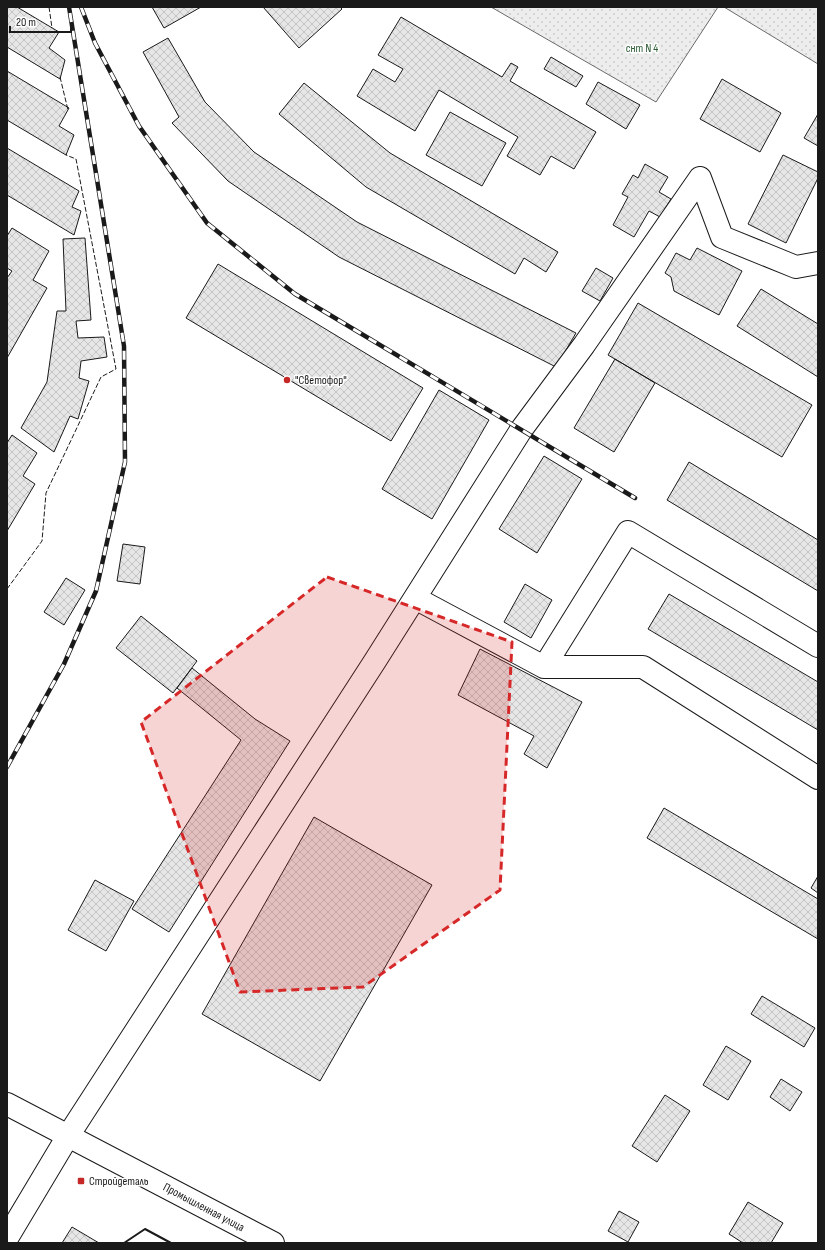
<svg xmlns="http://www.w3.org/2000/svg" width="825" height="1250" viewBox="0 0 825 1250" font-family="'Sofia Sans Condensed',sans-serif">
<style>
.garden{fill:url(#garden-dots);stroke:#6a6a6a}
.building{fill:url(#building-cross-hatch);stroke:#1a1a1a}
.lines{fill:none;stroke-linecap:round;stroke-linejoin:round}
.minor-casing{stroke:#1a1a1a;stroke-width:24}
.major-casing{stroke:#1a1a1a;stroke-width:24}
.minor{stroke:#fff;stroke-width:22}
.major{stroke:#fff;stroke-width:22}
.rail-casing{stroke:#1a1a1a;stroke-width:4.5}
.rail{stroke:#fff;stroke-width:3;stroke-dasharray:9;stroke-linecap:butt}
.fence{stroke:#1a1a1a;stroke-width:1;stroke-dasharray:5 2;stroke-linecap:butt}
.wall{stroke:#1a1a1a;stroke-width:2}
.marked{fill:#d62828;fill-opacity:0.2;stroke:#d62828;stroke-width:3;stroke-dasharray:8 5;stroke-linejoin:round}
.poi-dot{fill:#c62828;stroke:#fff;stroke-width:1.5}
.labels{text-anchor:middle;stroke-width:3;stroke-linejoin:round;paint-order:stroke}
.park-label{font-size:12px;fill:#2b5a34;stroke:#fff}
.poi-label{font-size:12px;fill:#1a1a1a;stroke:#fff;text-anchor:start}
.street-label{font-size:12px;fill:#1a1a1a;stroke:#fff}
</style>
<defs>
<pattern id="garden-dots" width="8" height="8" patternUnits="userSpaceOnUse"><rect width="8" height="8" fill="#ededed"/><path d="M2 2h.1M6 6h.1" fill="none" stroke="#cbcbcb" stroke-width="1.8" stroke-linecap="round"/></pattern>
<pattern id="building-cross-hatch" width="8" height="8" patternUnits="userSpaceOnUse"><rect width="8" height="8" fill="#e6e6e6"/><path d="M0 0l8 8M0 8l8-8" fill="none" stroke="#c5c5c5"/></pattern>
</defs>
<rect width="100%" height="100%" fill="#fff"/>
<!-- garden -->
<path class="garden" d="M491 7H718L656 102Z
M724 7H818V64Z"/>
<!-- building -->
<path class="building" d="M7 7H17L59 32 49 48 65 60 60 79 7 47Z
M152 7H201L164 28Z
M263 7H340L342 9 299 48Z
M401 17 502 77 511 63 518 67 510 81 596 132 574 169 551 156 540 175 507 156 518 137 439 90 415 131 357 96 373 69 395 82 403 69 378 55Z
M168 38 205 102 254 152 357 222 576 333 556 367 339 257 228 181 172 123 179 117 143 52Z
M551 57 583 76 576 87 544 69Z
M7 71 69 108 59 126 74 135 66 155 7 120Z
M722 79 781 113 760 152 700 119Z
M598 82 640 105 626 129 586 104Z
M304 83 390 153 558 252 546 272 524 258 515 274 366 187 279 114Z
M450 112 506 143 482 186 426 155Z
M818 114V146L804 138Z
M7 148 79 191 72 207 81 211 74 235 7 195Z
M783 155 818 172V178L786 243 748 224Z
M645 164 668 177 659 192 671 199 660 217 649 211 634 237 613 225 628 197 622 194 633 175 638 178Z
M12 228 49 251 33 280 47 288 7 358V278L12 271 7 268V236Z
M85 238 91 320 76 321 78 338 104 337 107 357 81 361 79 378 89 381 78 419 70 416 54 452 21 428 47 382 57 311H66L63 239Z
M697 248 742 271 719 315 674 291 671 277 665 273 676 253 690 260Z
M218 264 423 388 391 441 186 318Z
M596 268 613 278 600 301 582 291Z
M761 289 818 324V377L737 326Z
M638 303 812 405 782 457 608 355Z
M615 359 655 383 614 452 574 428Z
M439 390 489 420 432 519 382 489Z
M12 435 37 453 23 476 35 484 7 531V443Z
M544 456 582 479 537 553 499 529Z
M689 462 818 540V591L667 500Z
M123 544 145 547 140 584 117 581Z
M66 578 85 590 64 625 44 612Z
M525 584 552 600 531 638 504 622Z
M669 594 818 682V730L648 629Z
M141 616 197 661 173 693 116 648Z
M480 649 582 702 547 768 524 754 534 736 458 695Z
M192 668 255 719 290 741 169 932 132 909 241 740 177 688Z
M664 808 818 899V939L647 838Z
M314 817 432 885 320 1081 202 1014Z
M818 876V893L811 888Z
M95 880 134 901 106 951 68 930Z
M762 996 815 1028 804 1047 751 1014Z
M726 1046 751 1061 728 1100 703 1085Z
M781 1079 802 1092 790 1111 770 1097Z
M665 1095 690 1111 657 1162 632 1146Z
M748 1202 783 1223 771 1243H743L729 1234Z
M619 1211 639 1222 628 1242 608 1231Z
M72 1227 99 1243H62Z"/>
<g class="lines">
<!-- minor casing -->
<g class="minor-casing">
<path id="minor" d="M700 178 722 237 796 267 818 263
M415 598 544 667H643L818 778
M544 667 628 532 818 646
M7 1238 68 1136 375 661 521 430 584 345 700 178"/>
</g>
<!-- major casing -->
<g class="major-casing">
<path id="major" d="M7 1104 273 1243"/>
</g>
<!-- minor -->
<use href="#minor" class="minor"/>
<!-- major -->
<use href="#major" class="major"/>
<!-- rail casing -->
<g class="rail-casing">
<path id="rail" d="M81 7 95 43 139 126 207 223 295 294 635 498
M7 767 64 664 96 591 125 462 124 346 69 7"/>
</g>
<!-- rail -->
<use href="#rail" class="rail"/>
<!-- fence -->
<path class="fence" d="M49 7 52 28
M60 77 68 110
M7 589 42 541 46 493 101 377 116 369 76 159 66 155V154"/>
<!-- wall -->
<path class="wall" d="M124 1243 145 1229 171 1243"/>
</g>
<!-- marked area -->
<path class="marked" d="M327 577 512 642 500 890 363 987 240 992 141 722Z"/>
<!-- markers -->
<g class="poi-dot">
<circle cx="287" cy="380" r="4"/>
<rect x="77" y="1177" width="8" height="8" rx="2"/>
</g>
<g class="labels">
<!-- park labels -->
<g class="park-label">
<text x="642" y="52">снт N 4</text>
</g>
<!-- poi labels -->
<g class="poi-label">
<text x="295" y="384">"Светофор"</text>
<text x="89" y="1185">Стройдеталь</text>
</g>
<!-- street labels -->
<g class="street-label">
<text transform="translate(204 1207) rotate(28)" y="4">Промышленная улица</text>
</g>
</g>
<!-- border -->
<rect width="825" height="1250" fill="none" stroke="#1a1a1a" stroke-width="16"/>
<!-- scale -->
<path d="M10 26v6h61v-6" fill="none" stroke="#1a1a1a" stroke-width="2"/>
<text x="16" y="26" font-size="12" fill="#1a1a1a" stroke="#ffffff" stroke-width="3" paint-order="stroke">20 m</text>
</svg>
